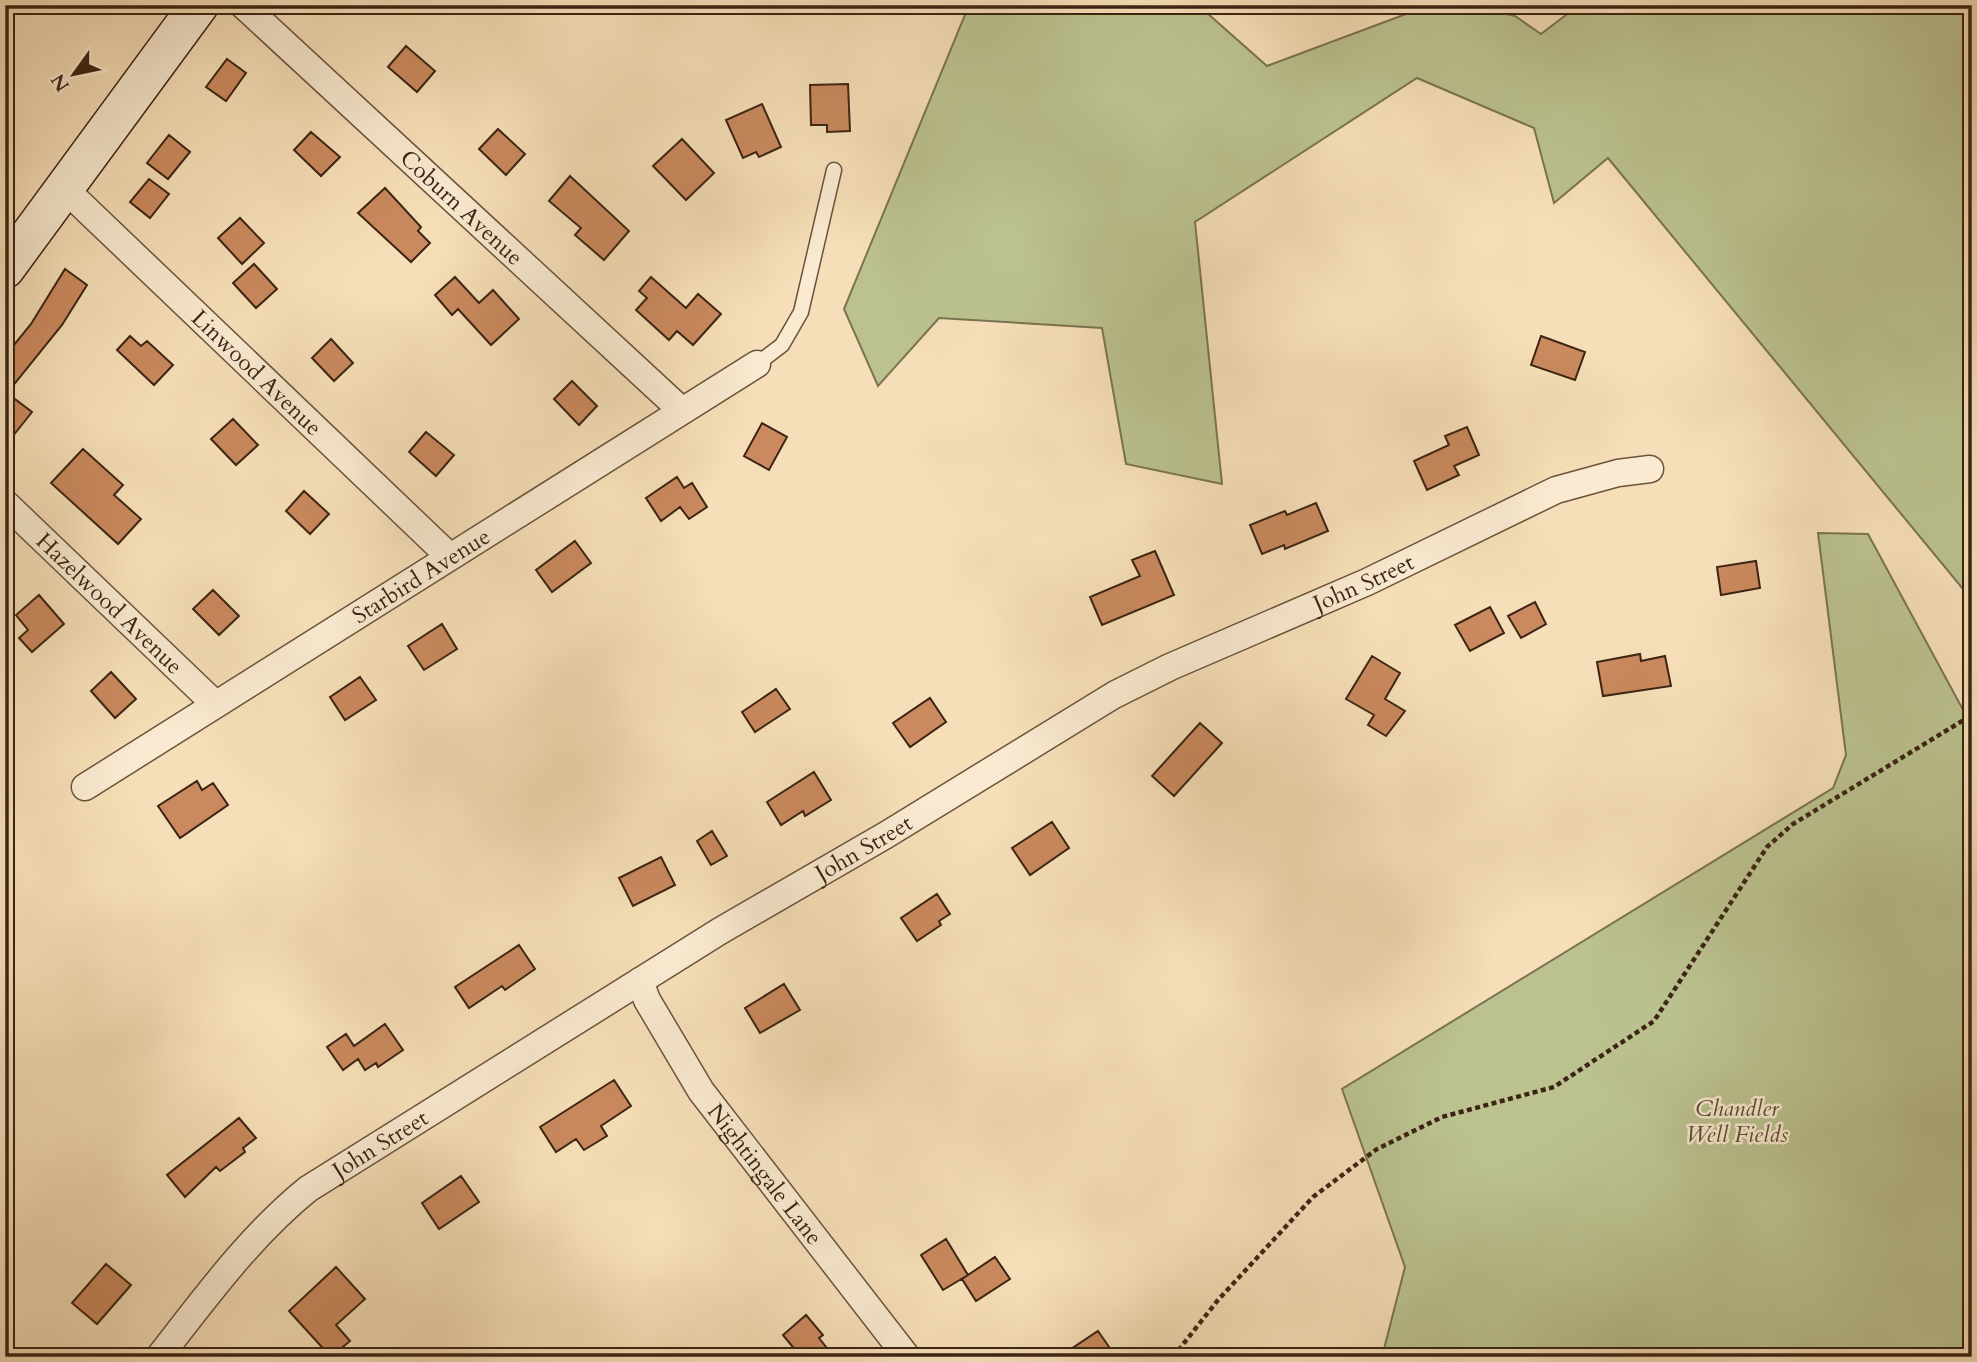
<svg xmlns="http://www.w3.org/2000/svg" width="1977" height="1362" viewBox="0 0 1977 1362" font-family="Cardo,serif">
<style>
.green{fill:#bbc290;stroke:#7b7352;stroke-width:2}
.building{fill:#ca895e;stroke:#3b2413;stroke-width:2}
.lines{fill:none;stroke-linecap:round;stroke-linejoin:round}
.lane-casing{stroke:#6a533c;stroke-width:17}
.street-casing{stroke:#6a533c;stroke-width:29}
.secondary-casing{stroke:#3b2413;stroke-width:41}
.path{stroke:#3b2413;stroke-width:4.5;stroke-dasharray:5 3.5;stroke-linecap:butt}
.lane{stroke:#f9ead1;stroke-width:14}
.street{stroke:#f9ead1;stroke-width:26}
.secondary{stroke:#f9ead1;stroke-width:38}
.labels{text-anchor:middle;stroke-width:5;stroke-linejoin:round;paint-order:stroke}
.street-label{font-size:23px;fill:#3b2413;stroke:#f9ead1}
.park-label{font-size:23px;font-style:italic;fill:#5b4c32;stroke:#f9ead1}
</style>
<rect width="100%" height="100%" fill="#f6dfb8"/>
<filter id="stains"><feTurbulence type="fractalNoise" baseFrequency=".00286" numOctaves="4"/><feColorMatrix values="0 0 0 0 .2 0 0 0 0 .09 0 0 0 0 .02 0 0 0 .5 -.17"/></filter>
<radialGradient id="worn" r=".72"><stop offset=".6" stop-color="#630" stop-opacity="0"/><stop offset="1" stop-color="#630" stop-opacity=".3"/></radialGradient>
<!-- green -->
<path class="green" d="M969 5H1198L1267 66 1430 5H1470L1515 16 1541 34 1579 5H1972V600L1608 158 1554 203 1534 128 1417 78 1195 222 1222 484 1126 464 1102 328 939 318 878 386 844 309Z
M1818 533 1868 534 1962 708 1972 703V1357H1382L1405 1267 1342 1089 1833 788 1846 755Z"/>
<!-- building -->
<path class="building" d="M406 46 435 71 417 92 388 67Z
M227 59 246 73 226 101 206 87Z
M848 84 850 131 827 132V125H811L810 85Z
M762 104 781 147 759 157 756 152 743 158 726 120Z
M498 129 525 154 506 175 479 149Z
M311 132 340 157 321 176 294 150Z
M169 135 190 152 168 179 147 163Z
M682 139 714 173 686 200 653 166Z
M570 176 629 231 604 260 575 235 581 228 549 201Z
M149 179 169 194 150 218 130 202Z
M385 188 421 227 418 231 430 243 411 262 358 213Z
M240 218 264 243 242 264 218 238Z
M254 264 277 289 256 308 233 283Z
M65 269 87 285 62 325 7 393 32 412 5 446V356L31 324Z
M455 277 479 303 493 290 519 319 491 345 458 309 452 315 435 295Z
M651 277 686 308 698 294 721 314 693 345 677 331 669 340 636 310 647 298 639 291Z
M130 336 141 346 147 341 173 365 154 385 117 350Z
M1541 336 1585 352 1575 380 1531 365Z
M331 339 353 363 334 381 312 358Z
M572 381 597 406 579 425 554 399Z
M233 419 258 445 236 465 211 439Z
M762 423 787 437 769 470 744 456Z
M1467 427 1479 455 1454 466 1459 475 1427 490 1414 461 1449 445 1445 436Z
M426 432 454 455 436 476 409 452Z
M83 449 123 485 114 495 141 519 118 544 51 483Z
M677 477 684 488 692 483 707 507 689 519 680 507 661 521 646 498Z
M304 491 329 514 310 534 286 511Z
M1316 503 1328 531 1285 549 1284 545 1262 554 1250 525 1285 511 1287 515Z
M575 541 591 563 552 592 536 570Z
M1155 551 1174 595 1102 625 1090 597 1140 576 1132 560Z
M1756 561 1760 588 1721 595 1717 567Z
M213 590 239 616 219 635 193 609Z
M39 595 64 624 32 652 19 638 28 630 16 615Z
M1535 602 1546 624 1521 638 1508 616Z
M1490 607 1504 633 1470 651 1455 625Z
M442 624 457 649 424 670 408 646Z
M1640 654 1641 661 1665 656 1671 686 1603 696 1597 662Z
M1372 656 1400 673 1385 699 1405 711 1386 736 1368 725 1374 715 1346 699Z
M111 672 136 699 115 718 91 691Z
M360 677 376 700 345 720 330 697Z
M776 689 790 709 755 732 742 712Z
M930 698 946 722 910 747 893 723Z
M1200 723 1222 743 1174 796 1152 776Z
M814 772 831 800 805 816 803 811 781 825 767 802Z
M197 781 202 790 213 783 228 805 180 838 158 806Z
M1052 822 1069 848 1030 875 1012 848Z
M712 831 727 856 711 865 697 841Z
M661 857 675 885 633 906 619 878Z
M937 894 950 914 939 921 941 925 917 941 901 918Z
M519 945 535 969 505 990 502 986 469 1008 455 987Z
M784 984 800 1010 760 1033 745 1008Z
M385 1024 403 1050 378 1067 376 1063 365 1070 358 1059 343 1070 327 1047 346 1034 354 1046Z
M614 1080 631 1106 601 1126 607 1136 584 1150 576 1139 556 1152 540 1127Z
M239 1118 256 1138 243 1148 245 1152 220 1171 216 1167 185 1197 167 1175Z
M461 1176 479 1202 439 1229 422 1203Z
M946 1239 968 1275 943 1290 921 1255Z
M995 1257 1010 1279 976 1301 962 1279Z
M106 1264 131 1285 97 1324 72 1303Z
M336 1267 365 1299 336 1325 350 1341 331 1357 289 1311Z
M806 1315 823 1335 819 1338 834 1357H801L783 1335Z
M1098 1331 1116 1357H1059Z"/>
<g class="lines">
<!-- lane casing -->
<g class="lane-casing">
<path id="lane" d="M757 364 782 345 801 312 834 170"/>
</g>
<!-- street casing -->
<g class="street-casing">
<g id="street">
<path id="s1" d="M243 5 680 409"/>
<path id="s2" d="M66 190 449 556"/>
<path id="s3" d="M5 503 215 704"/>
<path id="s4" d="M85 787 757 364"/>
<path id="s5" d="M640 981 647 1000 701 1091 907 1357"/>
<path id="s6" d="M159 1357C205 1298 250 1236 308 1189L720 931 886 835 1114 695 1170 667 1367 582 1556 490 1618 473 1650 469"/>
</g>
</g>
<!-- secondary casing -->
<g class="secondary-casing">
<path id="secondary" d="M5 269 199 5"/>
</g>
<!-- path -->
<path class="path" d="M1173 1357 1218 1300 1313 1197 1377 1149 1442 1117 1554 1087 1654 1021 1767 847 1793 824 1972 715"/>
<!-- lane -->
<use href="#lane" class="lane"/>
<!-- street -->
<use href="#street" class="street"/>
<!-- secondary -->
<use href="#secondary" class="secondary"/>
</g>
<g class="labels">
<!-- street labels -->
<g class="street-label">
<text dy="8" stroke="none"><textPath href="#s1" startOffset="298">Coburn Avenue</textPath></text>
<text dy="8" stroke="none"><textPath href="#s2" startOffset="264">Linwood Avenue</textPath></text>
<text dy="8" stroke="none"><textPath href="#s4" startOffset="397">Starbird Avenue</textPath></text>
<text dy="8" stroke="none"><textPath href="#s6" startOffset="1444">John Street</textPath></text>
<text dy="8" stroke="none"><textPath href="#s3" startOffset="145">Hazelwood Avenue</textPath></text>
<text dy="8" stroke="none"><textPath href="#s6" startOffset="877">John Street</textPath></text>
<text dy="8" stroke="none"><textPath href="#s6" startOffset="310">John Street</textPath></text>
<text dy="8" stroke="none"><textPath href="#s5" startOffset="231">Nightingale Lane</textPath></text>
</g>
<!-- park labels -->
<g class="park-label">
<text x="1737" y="1116">Chandler<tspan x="1737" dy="26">Well Fields</tspan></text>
</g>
</g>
<!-- margin -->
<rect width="1977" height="1362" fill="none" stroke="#f6dfb8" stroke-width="28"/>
<rect x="7" y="7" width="1963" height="1348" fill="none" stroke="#3b2413" stroke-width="3.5"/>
<rect x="14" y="14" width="1949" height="1334" fill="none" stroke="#3b2413" stroke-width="2"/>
<!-- north arrow -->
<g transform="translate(74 74) rotate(237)" stroke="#f9ead1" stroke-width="5" paint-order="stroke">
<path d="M0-5L12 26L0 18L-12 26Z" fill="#3b2413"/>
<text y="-10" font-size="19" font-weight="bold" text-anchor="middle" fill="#3b2413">N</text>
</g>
<rect width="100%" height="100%" filter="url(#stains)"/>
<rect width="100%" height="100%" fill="url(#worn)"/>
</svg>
